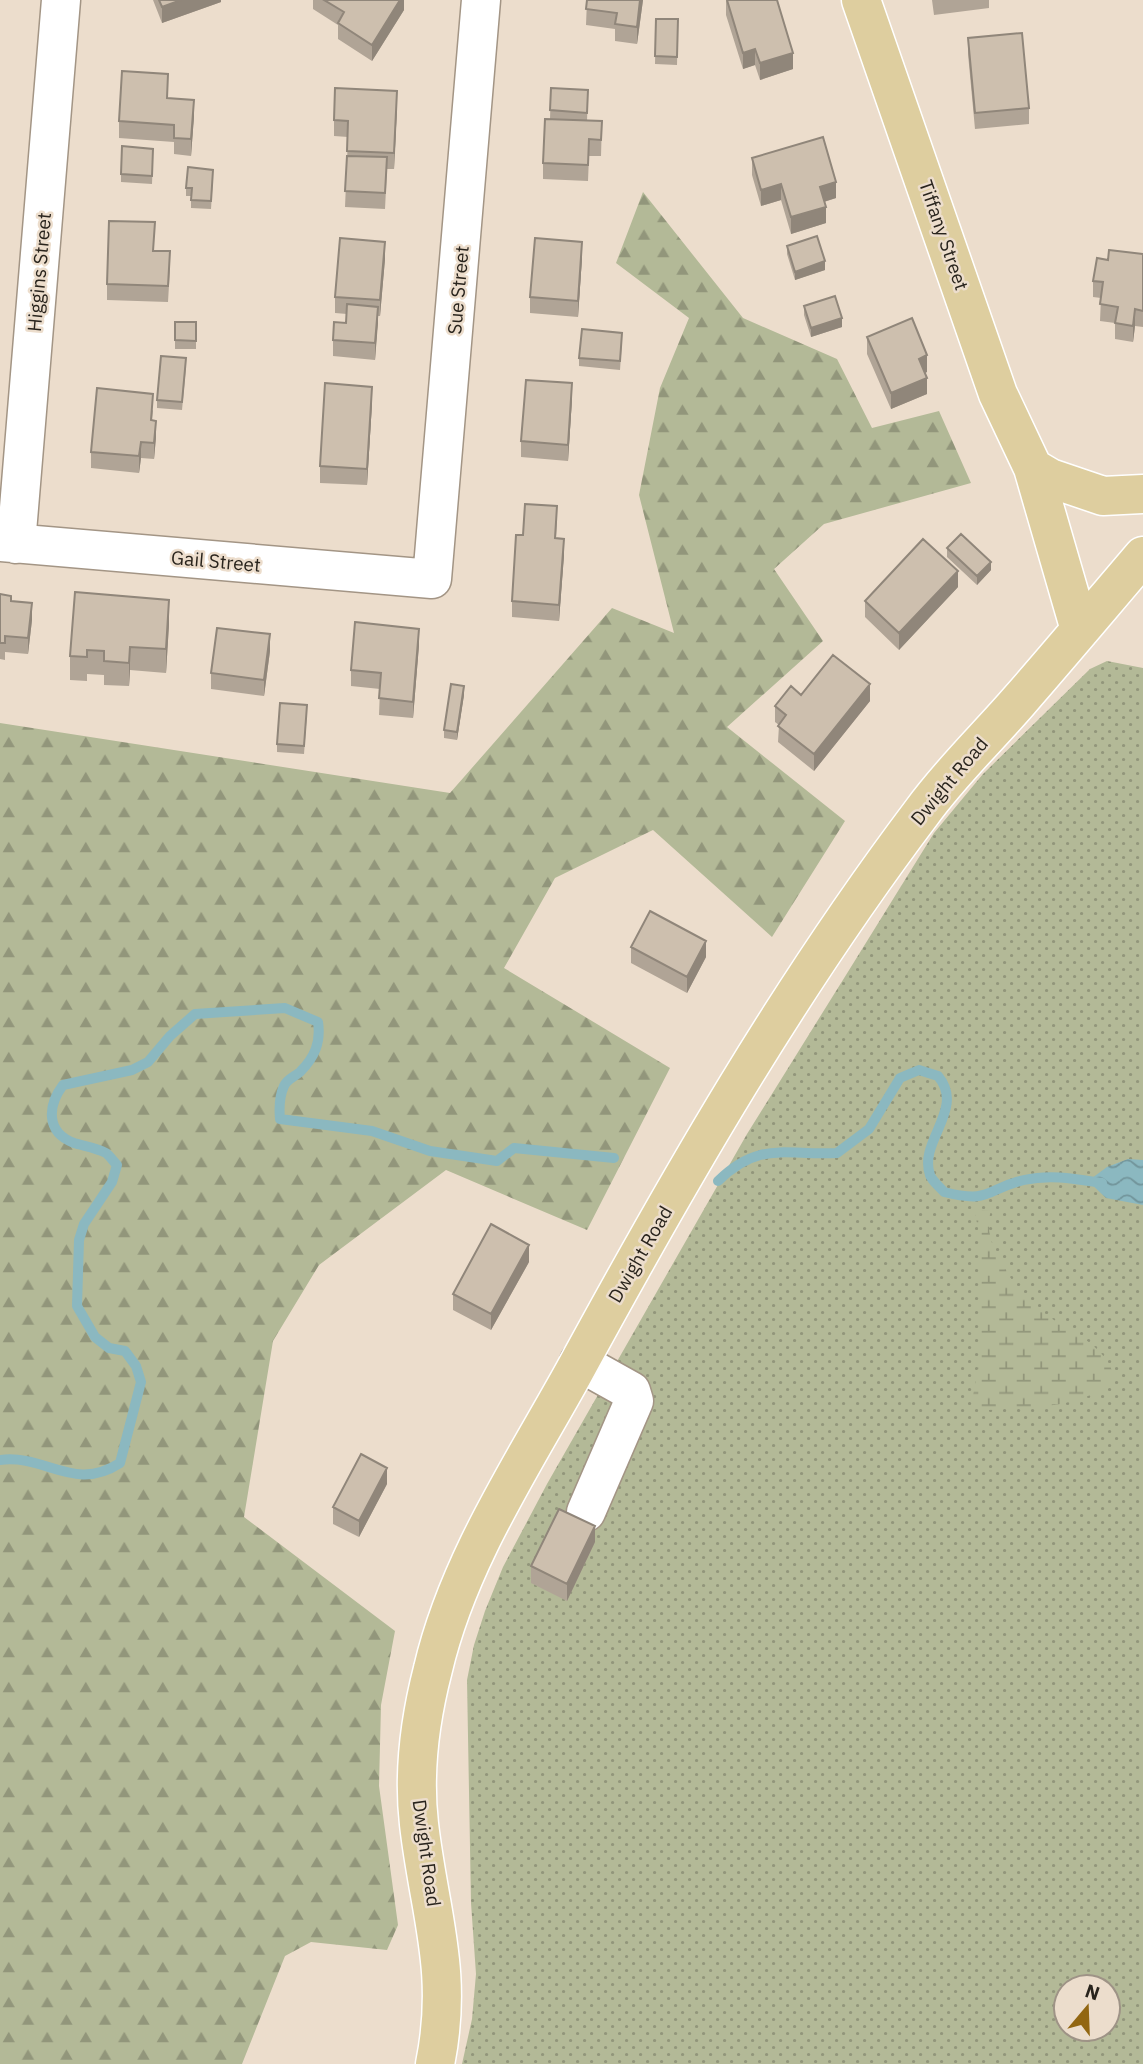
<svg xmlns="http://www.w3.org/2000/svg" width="1143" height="2064" viewBox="0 0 1143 2064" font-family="'IBM Plex Sans',sans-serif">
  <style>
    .grass { fill: url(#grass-dots); fill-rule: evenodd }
    .forest { fill: url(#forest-firs) }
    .wetland { fill: url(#wetland-marsh) }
    .water { fill: url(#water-waves) }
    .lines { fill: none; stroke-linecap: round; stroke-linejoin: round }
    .stream { stroke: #8bb8c0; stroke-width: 10 }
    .minor-casing { stroke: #a39585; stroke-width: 41 }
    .major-casing { stroke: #fff; stroke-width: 41 }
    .minor { stroke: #fff; stroke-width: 38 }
    .major { stroke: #dece9f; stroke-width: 38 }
    .wall { fill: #b0a496 }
    .shaded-wall { fill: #90867a }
    .building { fill: #cdbfae; stroke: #90867a; stroke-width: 2 }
    .labels { text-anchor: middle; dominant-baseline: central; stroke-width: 5; stroke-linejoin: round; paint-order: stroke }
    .street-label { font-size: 19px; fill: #29241d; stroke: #ecddcc }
  </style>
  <defs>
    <pattern id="grass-dots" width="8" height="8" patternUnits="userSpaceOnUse" patternTransform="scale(1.75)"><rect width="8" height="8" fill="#b3b997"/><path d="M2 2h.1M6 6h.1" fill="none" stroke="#92967b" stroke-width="1.8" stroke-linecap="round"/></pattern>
    <pattern id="forest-firs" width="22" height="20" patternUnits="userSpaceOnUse" patternTransform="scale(1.75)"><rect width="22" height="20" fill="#b3b997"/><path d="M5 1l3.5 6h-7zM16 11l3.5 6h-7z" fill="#92967b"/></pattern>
    <pattern id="wetland-marsh" width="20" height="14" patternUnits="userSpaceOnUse" patternTransform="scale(1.75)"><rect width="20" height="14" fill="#b3b997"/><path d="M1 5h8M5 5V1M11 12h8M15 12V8" fill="none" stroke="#92967b"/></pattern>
    <pattern id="water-waves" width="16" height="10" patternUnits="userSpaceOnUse" patternTransform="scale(1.75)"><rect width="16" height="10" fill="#8bb8c0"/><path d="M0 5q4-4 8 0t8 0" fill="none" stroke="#72959b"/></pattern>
  </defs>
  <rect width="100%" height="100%" fill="#ecddcc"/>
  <path class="grass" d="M1107,661l36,7v1396h-681l10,-45 4,-45 -5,-71 -4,-223 7,-35 11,-34 18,-44 44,-83 200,-350 99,-159 88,-142 49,-59 107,-105zM1066,1987h42v42h-42z"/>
  <path class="forest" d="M643,192l100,126 94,41 35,69 67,-17 32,72 -147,41 -50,45 49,72 -96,86 118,94 -73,116 -119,-107 -98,48 -51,90 166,100 -83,162 -141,-60 -127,95 -46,76 -29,176 151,114 -14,74 -2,81 19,139 -11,25 -76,-8 -26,14 -43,108h-242v-1341l450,70 162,-185 62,25 -35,-138 21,-107 29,-70 -73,-55z"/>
  <path class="wetland" d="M974,1210l17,1c-11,31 22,74 43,94 27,25 69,34 80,71 -24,36 -95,30 -135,35l-6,-15 8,-46v-109z"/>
  <path class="water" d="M1128,1159l15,1v45l-37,-7 -18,-17 19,-14z"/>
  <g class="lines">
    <path class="stream" d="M718,1181c42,-41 68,-25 119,-28l32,-24 31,-51 19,-8 19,6c28,33 -20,65 -8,99 2,6 10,12 14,17 48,12 41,-3 80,-12 27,-6 52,-1 78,3
      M0,1460c46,-6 74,33 120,3l21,-81 -5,-16 -11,-15 -16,-3 -14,-11 -18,-31 2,-66 5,-16 28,-42 5,-17c-3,-3 -7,-9 -11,-12 -9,-5 -22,-7 -32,-10 -29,-11 -26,-38 -11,-58l69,-15 16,-8 22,-26 25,-22 90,-6 33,14c3,20 -3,35 -18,50 -6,5 -13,7 -16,14 -5,11 -5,22 -4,33l92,12 58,20 67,10 17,-13 100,10"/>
    <defs>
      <path id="minor" d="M0,542l432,37 49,-579
        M16,544l45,-544
        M579,1362l52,29 3,10 -48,111"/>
      <path id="major" d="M861,0l137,394 35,74 17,10 53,18 40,-2
        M1033,468l47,162
        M435,2064c19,-93 -6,-152 -16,-240 -6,-52 1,-105 14,-155 25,-107 89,-203 141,-297 105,-193 215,-384 348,-560 29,-40 65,-74 97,-111 42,-48 83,-97 124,-145"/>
    </defs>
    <use href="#minor" class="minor-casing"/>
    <use href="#major" class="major-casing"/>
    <use href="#minor" class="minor"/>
    <use href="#major" class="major"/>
  </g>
  <path class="wall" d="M153,0h68v2l-59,21z
    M313,0h91v10l-32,51 -34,-22v-14l-25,-16z
    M587,0h56l-6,44 -22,-3v-12l-29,-4z
    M726,0l67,69 -33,11 -5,-15 -12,4 -17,-54z
    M932,0h57v8l-55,7z
    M656,19h22l-1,46 -22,-1z
    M968,38l61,70v16l-54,5 -7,-75z
    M551,88l37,2 -1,31h15l-1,35h-12l-1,25 -45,-2v-16l32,-43 -25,-1z
    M168,98l26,18 -3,40 -17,-2v-12l-55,-4v-17z
    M397,107l-3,62h-7l-2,40 -40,-2 3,-70 -14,-1v-16z
    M153,157l-1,27 -31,-2v-8z
    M752,158l84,40 -12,4 2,21 -35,11 -10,-34 -20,6 -9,-31z
    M213,178l-2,31 -20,-1v-12h-5v-8z
    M787,246l38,24 -30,10 -8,-26z
    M154,251l16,17 -2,34 -61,-2v-16z
    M1143,254v73l-8,-1 -2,16 -18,-3v-16l-15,-2 1,-23 -8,-1v-16l15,-21z
    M582,258l-4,59 -48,-4v-16z
    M385,259l-5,57h-2l-3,44 -42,-4v-16l13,-17 1,-9 -12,-1v-16z
    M804,306l38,21 -31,10 -7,-22z
    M175,322h21v27h-21z
    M867,337l60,35 -2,1 2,21 -36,15 -24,-55z
    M622,341l-2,29 -41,-4v-8z
    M186,367l-4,43 -25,-2v-8z
    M572,399l-4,62 -47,-4v-16z
    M372,403l-5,82 -47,-2v-17z
    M153,410l-1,10 4,17 -2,22 -13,-1 -2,15 -48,-5v-16z
    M557,522l-1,16 8,17 -5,66 -47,-4v-16l11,-66z
    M947,548l44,22 -14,15 -30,-28z
    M958,587l-59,63 -34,-33v-16z
    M0,594l11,7 21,19 -4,34 -23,-2v8l-5,-1z
    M169,624l-3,49 -36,-3 -1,16 -25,-1v-10l-17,-1v7l-17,-1v-24z
    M419,645l-6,73 -34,-3 1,-26 -29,-3v-16z
    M270,651l-6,45 -53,-7v-16z
    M464,695l-7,45 -13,-2v-8z
    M801,695l69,6 -56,70 -36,-29 1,-17 -4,-3v-16z
    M307,713l-3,41 -27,-2v-8z
    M631,947l75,10 -19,36 -56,-30z
    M529,1262l-38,68 -38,-20v-16z
    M387,1484l-28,53 -26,-13v-17z
    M595,1542l-28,59 -36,-18v-17z"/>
  <path class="shaded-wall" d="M181,0h40v2l-59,21v-16z
    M400,0h4v10l-32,51v-16z
    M640,0h3l-6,44v-17z
    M755,49v16l-12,4v-16z
    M793,53v16l-33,11v-17z
    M397,91v16l-3,62v-16z
    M194,100v16l-3,40v-17z
    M836,182v16l-16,5v-16z
    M781,184v16l-20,6v-16z
    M826,207v16l-35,11v-17z
    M385,242v17l-5,57v-16z
    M582,242v16l-4,59v-16z
    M825,261v9l-30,10v-8z
    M378,307v16l-3,37v-17z
    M1135,309v17l-2,16v-16z
    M842,318v9l-31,10v-9z
    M927,355v17l-8,3v-16z
    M927,378v16l-36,15v-16z
    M572,383v16l-4,62v-16z
    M372,387v16l-5,82v-16z
    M156,421v16l-2,22v-16z
    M141,442v16l-2,15v-17z
    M564,539v16l-5,66v-16z
    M991,562v8l-14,15v-9z
    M958,571v16l-59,63v-17z
    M169,600v24l-3,49v-24z
    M32,603v17l-4,34v-16z
    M419,629v16l-6,73v-16z
    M270,634v17l-6,45v-16z
    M130,647v23l-1,16v-23z
    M870,684v17l-56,70v-17z
    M464,686v9l-7,45v-8z
    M706,941v16l-19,36v-16z
    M529,1245v17l-38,68v-16z
    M387,1468v16l-28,53v-16z
    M595,1526v16l-28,59v-17z"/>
  <path class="building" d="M159,0h22l-19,7z
    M324,0h76l-28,45 -34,-22 6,-11z
    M587,0h53l-3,27 -22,-3 2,-11 -31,-4z
    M727,0h50l16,53 -33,10 -5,-14 -12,4z
    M656,19h22l-1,38 -22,-1z
    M1022,33l7,75 -54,5 -7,-75z
    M122,71l46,3 -1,24 27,2 -3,39 -17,-1v-13l-55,-4z
    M335,88l62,3 -3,62 -47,-2 1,-30 -14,-1z
    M551,88l37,2 -1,23 -37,-3z
    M545,119l57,2 -1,19 -12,-1 -1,26 -45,-2z
    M823,137l13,45 -16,5 6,20 -35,10 -10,-33 -20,6 -9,-32z
    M122,146l31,3 -1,27 -31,-2z
    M347,156l40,1 -2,36 -40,-2z
    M188,167l25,3 -2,31 -20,-1 1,-12h-6z
    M109,221l46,1 -2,29h17l-2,35 -61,-2z
    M817,236l8,25 -30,11 -8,-26z
    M340,238l45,4 -5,58 -45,-3z
    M535,238l47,4 -4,59 -48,-4z
    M1109,250l34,4v57l-8,-2 -2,17 -18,-3 3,-16 -18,-3 3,-22 -10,-1 4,-23 11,2z
    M835,296l7,22 -31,10 -7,-22z
    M347,304l31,3 -3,36 -42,-3 1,-18 12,1z
    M912,318l15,37 -8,4 8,19 -36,15 -24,-56z
    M175,322h21v19l-21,-1z
    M582,329l40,4 -2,28 -41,-3z
    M161,356l25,2 -4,44 -25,-2z
    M526,380l46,3 -4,62 -47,-4z
    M325,383l47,4 -5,82 -47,-3z
    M97,388l56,6 -2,26 5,1 -2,22 -13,-1 -2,14 -48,-4z
    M525,504l32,2 -2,32 9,1 -5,66 -47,-4 4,-66h7z
    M961,534l30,28 -14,14 -30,-28z
    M923,539l35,32 -59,62 -34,-32z
    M75,592l94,8 -3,49 -36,-2 -1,16 -25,-2v-10l-17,-1v7l-17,-1z
    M0,594l11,2v5l21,2 -4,35 -23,-2v7h-5z
    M355,622l64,7 -6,73 -34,-4 2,-25 -30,-3z
    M217,628l53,6 -6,46 -53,-7z
    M833,655l37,29 -56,70 -36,-28 8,-11 -11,-9 16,-20 10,9z
    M451,684l13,2 -7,46 -13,-2z
    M280,703l27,2 -3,41 -27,-2z
    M650,911l56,30 -19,36 -56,-30z
    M491,1224l38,21 -38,69 -38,-20z
    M361,1454l26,14 -28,53 -26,-14z
    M559,1509l36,17 -28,58 -36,-18z"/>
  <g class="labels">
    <g class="street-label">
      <text transform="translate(944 235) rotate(71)">Tiffany Street</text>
      <text transform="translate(39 272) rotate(-85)">Higgins Street</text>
      <text transform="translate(458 290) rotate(-85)">Sue Street</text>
      <text transform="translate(216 561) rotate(5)">Gail Street</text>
      <text transform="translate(949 781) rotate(-50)">Dwight Road</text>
      <text transform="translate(640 1254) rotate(-60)">Dwight Road</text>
      <text transform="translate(427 1853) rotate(82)">Dwight Road</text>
    </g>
  </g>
  <g transform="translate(1087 2008) rotate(19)"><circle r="33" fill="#ecddcc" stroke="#9e9386" stroke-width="2"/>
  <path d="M0-5L12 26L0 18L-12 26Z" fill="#926611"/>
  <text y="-10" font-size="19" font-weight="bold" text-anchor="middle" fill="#29241d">N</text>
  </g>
</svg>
